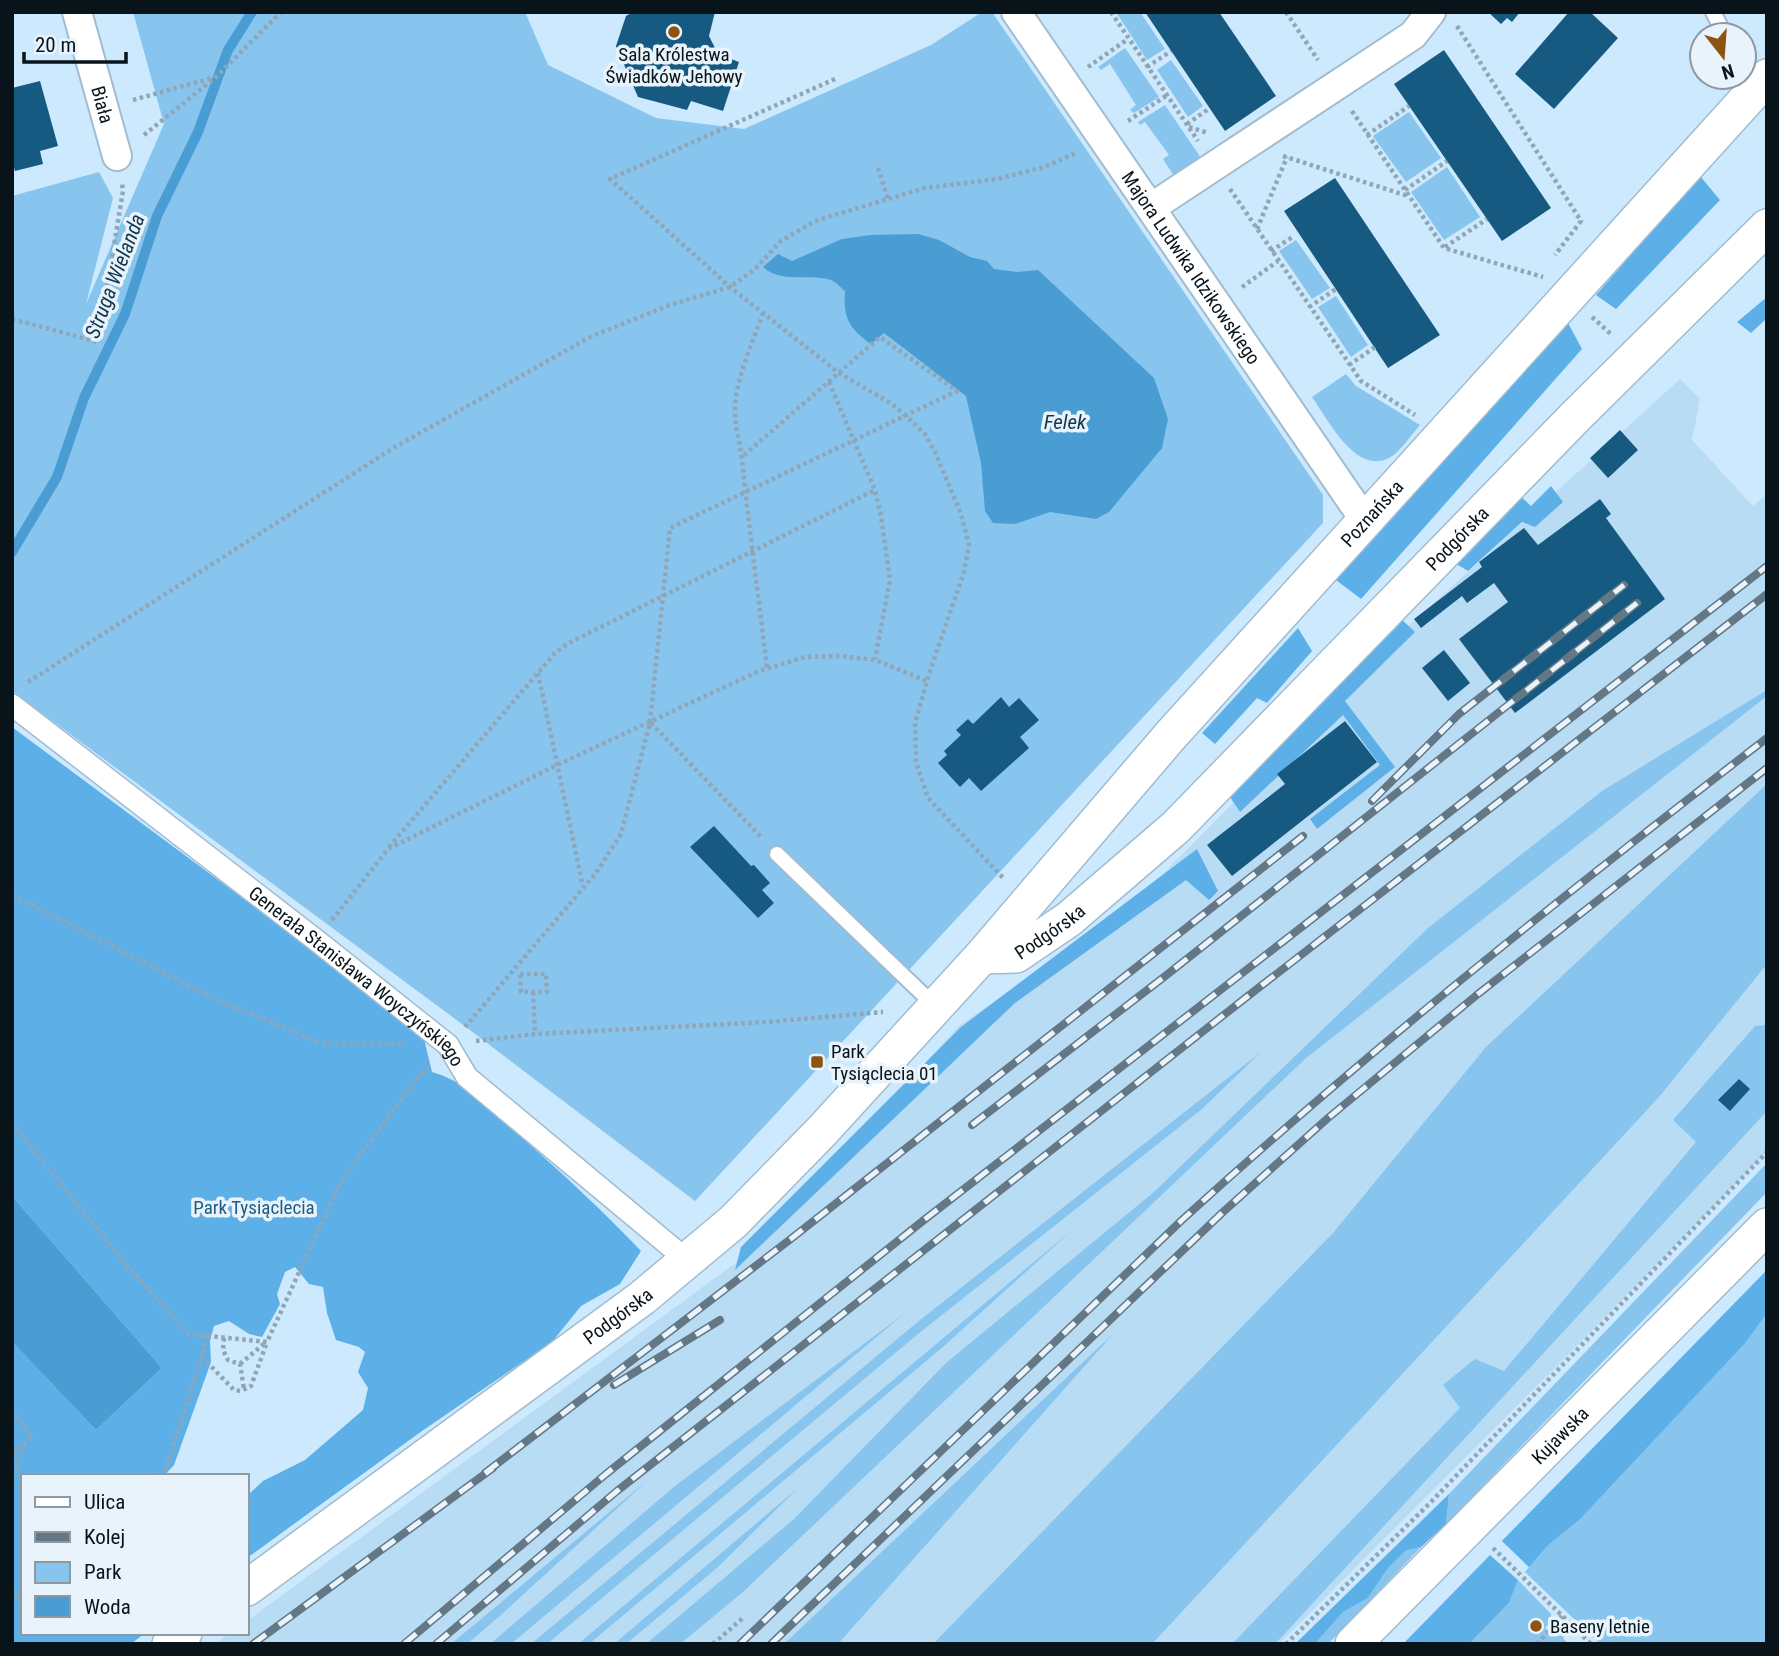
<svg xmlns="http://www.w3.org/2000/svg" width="1779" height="1656" viewBox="0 0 1779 1656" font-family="'Roboto Condensed',sans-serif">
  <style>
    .built { fill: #b9dcf5 }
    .green { fill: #87c4ee }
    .forest { fill: #5db0e7 }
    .water { fill: #499dd3 }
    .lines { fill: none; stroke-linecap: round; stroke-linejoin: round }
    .stream { stroke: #499dd3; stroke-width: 10 }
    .building { fill: #165a82 }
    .service-casing { stroke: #a1bcd0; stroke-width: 18 }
    .pedestrian-casing { stroke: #a1bcd0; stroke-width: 24 }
    .minor-casing { stroke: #a1bcd0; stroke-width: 32 }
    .tertiary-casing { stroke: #a1bcd0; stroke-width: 38 }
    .path { stroke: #90a6b6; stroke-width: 4.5; stroke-dasharray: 3.5 3.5; stroke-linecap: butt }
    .service { stroke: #fff; stroke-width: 14 }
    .pedestrian { stroke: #fff; stroke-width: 21 }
    .minor { stroke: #fff; stroke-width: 28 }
    .tertiary { stroke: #fff; stroke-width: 35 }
    .rail-casing { stroke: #647784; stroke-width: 8 }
    .rail { stroke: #e8f3fc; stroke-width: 5; stroke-dasharray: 16; stroke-linecap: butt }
    .poi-dot { fill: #8d5310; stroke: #e8f3fc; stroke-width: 2.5 }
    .labels { text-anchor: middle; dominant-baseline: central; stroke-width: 7; stroke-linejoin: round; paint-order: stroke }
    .poi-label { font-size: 19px; fill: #09131a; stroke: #e8f3fc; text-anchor: start }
    .street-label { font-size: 19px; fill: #09131a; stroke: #e8f3fc }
    .park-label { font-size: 19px; fill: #1e5c81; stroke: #e8f3fc }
    .water-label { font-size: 21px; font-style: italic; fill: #13374e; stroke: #e8f3fc }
  </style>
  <rect width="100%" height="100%" fill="#cde9fd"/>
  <path class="built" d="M1680,379l20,20 -8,41 61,66 14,-12v658l-214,218 -274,274h-1063l14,-11h17v-12l509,-373 203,-222 172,-120 270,-273z"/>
  <path class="green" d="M133,12h392l23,53 108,53 88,11 187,-84 51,-33h10l331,483v28l-628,678 -229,-174 -454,-336v-495l87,-24 14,26 -27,106 78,-180z
    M1116,12h24l25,37 -18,11z
    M1125,48l34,49 -25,16 -4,-3 6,-5 -26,-41 -9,6 -3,-3z
    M1171,60l32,46 -15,11 -31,-47z
    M1165,105l36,53 -27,18 -11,-17 6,-4 -24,-33 -5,3 -2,-3z
    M1409,112l32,46 -35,24 -33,-46z
    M1447,167l33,50 -36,23 -33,-48z
    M1296,240l34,48 -18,11 -33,-48z
    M1336,296l32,49 -17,12 -33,-50z
    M1346,374l10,12 64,39c-8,9 -16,21 -25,29 -36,28 -66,-33 -83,-57z
    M1767,690v6l-462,363 -562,533 -63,52h-34l148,-125 152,-156 208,-171 274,-264 174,-137z
    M1767,784v180l-108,133 -507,547h-219l400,-411 153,-186z
    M1767,1025v86l-492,533h-43l228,-236 -17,-23 32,-26 29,12 192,-229 -23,-22 82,-94z
    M1261,1052l-59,57 -284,225 -371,310h-16l389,-324z
    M1767,1163v29l-321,332 3,-30z
    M1071,1231l-127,115 -355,298h-11z
    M1767,1270v374h-167l-75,-72 4,-5 -27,-26z
    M905,1313l-394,331h-21l185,-158z
    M1114,1333l-276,311h-54z
    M648,1480l-146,134 -35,30h-16z
    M798,1488l-80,79 -92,77h-12z
    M1421,1547l-93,97h-13l28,-32 25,-14 20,-30 18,-19z
    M1518,1580l33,34v8l-6,6 7,7 8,-6 10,1 -7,8 5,6h-99l40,-41z"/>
  <path class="forest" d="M1700,176l20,24 -104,109 -20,-14z
    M1767,297v21l-16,15 -14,-11z
    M1568,323l14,26 -221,250 -25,-19z
    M1551,486l12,16 -28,25 -13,-5 -54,49 -20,-12 69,-66 14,13z
    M1399,617l16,15 -70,69 50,66 -78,62 -7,-10 70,-54 -37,-50 -103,97 -12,-18z
    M1298,628l14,23 -45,52 -10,-5 -42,46 -13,-11z
    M12,727l415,308 -2,8 7,29c34,9 62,40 87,63 43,38 83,75 122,116l-21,33 -39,22 -29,36 -130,89 -175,127v-62l16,-15 42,-21 58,-50 5,-22 -10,-16 7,-20 -6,-5 -23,-7 -9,-27 -4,-26 -14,-3 -14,-17 -10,5 -8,22 3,10 -18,33 -13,-3 -20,-13 -15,5 -4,15 1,21 -37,103 -10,11h-141v157h122l-14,11h-119v-302l84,88 66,-62 -150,-172z
    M1197,849l21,42 -9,9 -23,-20 -171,123 -280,267 6,-23 220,-220z
    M1767,1270v43l-22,30 -166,177 -31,25 -19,22 -27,-26z
    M1449,1494l-3,30 -25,23 -15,3 -18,18 -20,30 -25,14 -28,32h-20z
    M1490,1555l28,25 -9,23 -40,41h-66z"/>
  <path class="water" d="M918,234l21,6 31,17 17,4 7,8 23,3 21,-2 116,108 14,41 -6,29 -53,64 -13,7 -46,-7 -35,12 -22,-1 -8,-12 -4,-48 -15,-67 -82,-63 -13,11c-22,-16 -28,-26 -26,-53 -4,-3 -9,-9 -14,-11 -22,-7 -50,4 -68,-13l15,-13 14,7 50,-22 29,-4z
    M12,1196l150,172 -66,62 -84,-88z"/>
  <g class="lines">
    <path class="stream" d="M12,552l45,-75 27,-79 41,-84 32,-98 41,-84 30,-82 24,-38"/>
  </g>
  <path class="building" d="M633,12h82l-6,24 9,18 21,8 -16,49 -32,-10 -4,9 -49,-13 -22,-51 10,-30z
    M1145,12h74l57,84 -51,35z
    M1488,12h32l-8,10 -5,-4 -6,6z
    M1569,12h21l28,26 -64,71 -39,-35z
    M1444,50l107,158 -49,33 -108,-157z
    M40,81l18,65 -18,5 3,13 -28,7 -3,-10v-73z
    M1335,178l105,157 -52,33 -104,-157z
    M1620,430l18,20 -30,28 -18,-20z
    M1600,499l11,15 -5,4 59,81 -150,114 -56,-74 49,-37 -14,-19 -27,20 -5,-7 -41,32 -7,-9 68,-52 -3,-5 45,-34 14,17z
    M1444,650l26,33 -22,18 -26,-33z
    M1001,697l8,10 10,-9 20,22 -19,17 9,11 -48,43 -12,-13 -9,9 -22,-24 9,-8 -3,-4 17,-16 -5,-5 12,-11 5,5z
    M1345,721l32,41 -145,114 -25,-31 78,-61 -8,-10z
    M714,826l37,40 3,-1 16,18 -8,7 12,13 -16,15 -68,-71z
    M1739,1079l11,10 -20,22 -12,-11z"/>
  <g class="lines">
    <defs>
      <path id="service" d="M1713,12l12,23
        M777,854l158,152"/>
      <g id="pedestrian">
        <path id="s1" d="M12,705l304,235 132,105 19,32 221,184"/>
      </g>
      <g id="minor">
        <path id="s2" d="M77,12l40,144"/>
        <path id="s3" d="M1016,12l350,510"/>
        <path d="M1152,207l261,-172 18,-23"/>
      </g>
      <g id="tertiary">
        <path id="s4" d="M982,956l34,-1 53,-36 107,-92 400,-411 191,-189"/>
        <path id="s5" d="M247,1588l395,-290 91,-76 89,-91 160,-175 189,-221 596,-658"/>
        <path d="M170,1644l14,-11"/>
        <path id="s6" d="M1353,1644l414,-418"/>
      </g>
    </defs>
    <use href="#service" class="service-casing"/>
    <use href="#pedestrian" class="pedestrian-casing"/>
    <use href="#minor" class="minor-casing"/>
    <use href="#tertiary" class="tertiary-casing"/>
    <path class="path" d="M1111,12l87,129
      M1286,12l32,48
      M1457,26l124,195 -26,34
      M1088,67l40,-28
      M1147,67l24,-16
      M835,79l-225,100 120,108 109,86 53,31 14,12 19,18 10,18 26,62 8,31 -5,27 -34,99 -15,52 1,39 12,36 77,82
      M133,100l79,-22
      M1352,111l92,137 99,29
      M1128,121l38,-25
      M1187,124l23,-16
      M1189,127l19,6
      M144,135l72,-58 65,-65
      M1367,135l42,-29
      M1283,156l125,40
      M878,168l10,31
      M1230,189l131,192 54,34
      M1405,190l42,-29
      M1257,229l30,-72
      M1445,247l42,-28
      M1271,251l23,-15
      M1242,287l36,-26
      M1309,307l27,-18
      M763,313c-10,29 -26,62 -28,93 -1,19 5,35 7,54 7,69 17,139 25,209
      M1592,317l20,18
      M12,319l86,23 25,-151 -1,-8
      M1349,365l26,-18
      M829,382l46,108 6,26 9,64 -15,79
      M538,673l45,214
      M28,682l367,-235 195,-110 77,-31 63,-19 24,-17 27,-29 34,-20 110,-33 72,-9 47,-12 32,-14
      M651,723l110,114
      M389,847l166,-194 12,-9 308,-154
      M12,895l201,103 108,45 80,1
      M332,920l56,-71 169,-84 202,-94 46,-14 35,-1 35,4 52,21
      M520,974h26l1,18h-26z
      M533,992l2,42
      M465,1027l131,-154 25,-39 29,-112 20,-194 287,-137 -77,-54 -138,120
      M476,1041l59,-7 232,-12 116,-10
      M12,1123l116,144 61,67 78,8 74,-161 73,-99 14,-16
      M206,1336l-4,21 32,33 7,1 10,-5 16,-44
      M224,1338l-1,12 5,10 12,4 4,25
      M240,1364l26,-22
      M12,1411l21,26 -21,18
      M158,1476l7,-6 37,-113
      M12,1480l12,-35
      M1493,1548l98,96
      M12,1589l11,17
      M713,1644l30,-26
      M1286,1644l144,-141 337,-351
      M1537,1644l25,-28"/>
    <use href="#service" class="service"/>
    <use href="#pedestrian" class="pedestrian"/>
    <use href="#minor" class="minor"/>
    <use href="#tertiary" class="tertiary"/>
    <defs>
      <path id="rail" d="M1372,801l87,-87 165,-129
        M972,1125l192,-148 473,-374
        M614,1385l106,-65
        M485,1473l307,-235 511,-402
        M253,1644l240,-176
        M404,1644l202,-170 318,-254 843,-654
        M436,1644l181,-153 631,-495 519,-402
        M740,1644l442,-424c188,-171 384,-327 585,-482
        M771,1644l452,-432 105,-94 150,-124 289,-226"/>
    </defs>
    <use href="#rail" class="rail-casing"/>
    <use href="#rail" class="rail"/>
  </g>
  <g class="poi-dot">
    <circle cx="674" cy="32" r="7"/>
    <rect x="810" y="1055" width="14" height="14" rx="3.5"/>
    <circle cx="1536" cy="1626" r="7"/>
  </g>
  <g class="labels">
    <g class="poi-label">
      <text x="674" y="54" text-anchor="middle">Sala Królestwa<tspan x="674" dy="22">Świadków Jehowy</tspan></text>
      <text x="831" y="1051">Park<tspan x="831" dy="22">Tysiąclecia 01</tspan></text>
      <text x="1550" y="1626">Baseny letnie</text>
    </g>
    <g class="street-label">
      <text stroke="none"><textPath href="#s2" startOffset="96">Biała</textPath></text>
      <text stroke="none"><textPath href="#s3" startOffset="310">Majora Ludwika Idzikowskiego</textPath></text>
      <text stroke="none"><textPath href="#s5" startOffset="1563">Poznańska</textPath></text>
      <text stroke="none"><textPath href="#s4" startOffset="642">Podgórska</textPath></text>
      <text stroke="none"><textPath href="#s4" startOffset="75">Podgórska</textPath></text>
      <text stroke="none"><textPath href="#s1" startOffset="439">Generała Stanisława Woyczyńskiego</textPath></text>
      <text stroke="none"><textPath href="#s5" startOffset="460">Podgórska</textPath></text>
      <text stroke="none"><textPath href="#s6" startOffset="294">Kujawska</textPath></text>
    </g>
    <g class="park-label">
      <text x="254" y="1207">Park Tysiąclecia</text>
    </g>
    <g class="water-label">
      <text transform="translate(115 276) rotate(-69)">Struga Wielanda</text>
      <text x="1065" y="422">Felek</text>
    </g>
  </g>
  <rect width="1779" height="1656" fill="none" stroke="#09131a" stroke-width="28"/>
  <rect x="21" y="1474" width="228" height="161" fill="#e8f3fc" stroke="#8f99a2" stroke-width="2"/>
  <rect x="35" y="1497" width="35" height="10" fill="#ffffff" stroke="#8f99a2" stroke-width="2"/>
  <text x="84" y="1509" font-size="21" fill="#09131a">Ulica</text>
  <rect x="35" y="1532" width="35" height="10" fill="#647784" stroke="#8f99a2" stroke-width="2"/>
  <text x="84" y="1544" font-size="21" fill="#09131a">Kolej</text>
  <rect x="35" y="1562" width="35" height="21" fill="#87c4ee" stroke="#8f99a2" stroke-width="2"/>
  <text x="84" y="1579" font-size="21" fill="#09131a">Park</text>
  <rect x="35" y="1596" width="35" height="21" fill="#499dd3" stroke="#8f99a2" stroke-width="2"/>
  <text x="84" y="1614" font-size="21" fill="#09131a">Woda</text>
  <g transform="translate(1723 56) rotate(163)"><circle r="33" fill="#e8f3fc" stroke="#8f99a2" stroke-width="2"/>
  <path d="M0-5L12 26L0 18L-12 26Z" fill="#8d5310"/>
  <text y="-10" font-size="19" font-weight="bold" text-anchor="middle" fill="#09131a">N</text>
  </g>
  <path d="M24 52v10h102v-10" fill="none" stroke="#09131a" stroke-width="3.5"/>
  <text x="35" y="52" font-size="21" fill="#09131a" stroke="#e8f3fc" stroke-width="5" paint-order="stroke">20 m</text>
</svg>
